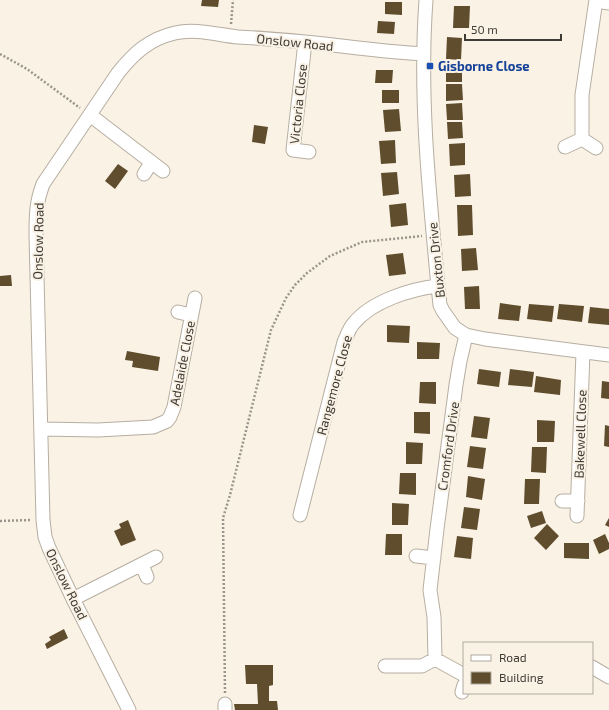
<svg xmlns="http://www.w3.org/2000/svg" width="609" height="710" viewBox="0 0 609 710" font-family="'Exo 2',sans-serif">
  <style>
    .building { fill: #5f4d2d }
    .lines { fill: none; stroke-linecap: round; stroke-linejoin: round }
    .minor-casing { stroke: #b6aea1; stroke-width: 15 }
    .path { stroke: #9a958c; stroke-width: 2.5; stroke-dasharray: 2 2; stroke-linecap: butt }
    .minor { stroke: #fff; stroke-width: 13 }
    .transit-dot { fill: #1a4fb4; stroke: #faf2e5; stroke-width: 1.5 }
    .labels { text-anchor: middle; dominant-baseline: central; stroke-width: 4; stroke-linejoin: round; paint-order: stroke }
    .street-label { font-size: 13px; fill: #3e3b36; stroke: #faf2e5 }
    .transit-label { font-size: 13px; font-weight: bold; fill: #164399; stroke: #faf2e5; text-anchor: start }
  </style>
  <rect width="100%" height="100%" fill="#faf2e5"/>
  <path class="building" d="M202,0h17l-1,7 -17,-1z
    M385,2h17v13l-17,-1z
    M454,6h16l-1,22h-16z
    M378,21l17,1 -1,12 -17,-1z
    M447,37l15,1 -1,22 -15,-1z
    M462,65v17h-16v-16z
    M376,70h17l-1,13h-17z
    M446,84h16l1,16 -17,1z
    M382,90h17v13h-17z
    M462,103l1,17h-16l-1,-16z
    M399,109l2,22 -16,1 -2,-22z
    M447,122h15l1,16 -15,1z
    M254,125l14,2 -3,17 -13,-2z
    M395,140l1,23 -15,1 -2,-23z
    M465,143v22l-15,1 -1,-22z
    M118,164l10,7 -13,18 -10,-8z
    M397,172l2,22 -16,2 -2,-23z
    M470,174l1,22 -16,1 -1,-22z
    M406,203l2,22 -17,2 -2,-22z
    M457,205h15l1,30 -15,1z
    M476,248l2,22 -16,1 -1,-22z
    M403,253l3,21 -17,2 -3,-21z
    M11,275l1,11h-12v-10z
    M479,286l1,23h-15l-1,-22z
    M500,303l21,3 -2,15 -21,-2z
    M529,304l25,2 -2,16 -25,-3z
    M559,304l25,2 -2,16 -25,-3z
    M590,307l19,2v16l-21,-2z
    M387,325l23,1 -1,17 -22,-1z
    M417,342l23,1 -1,16h-22z
    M127,351l33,6 -2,14 -26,-4 1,-6 -8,-1z
    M479,369l22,3 -2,15 -22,-3z
    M510,369l24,3 -2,15 -24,-2z
    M536,376l25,4 -1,15 -26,-3z
    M602,381l7,1v17l-8,-1z
    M420,382h16v22l-17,-1z
    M414,412h16v22l-16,-1z
    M474,416l16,2 -3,21 -16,-2z
    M537,420l18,1 -1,21h-17z
    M605,425l4,1v21l-5,-1z
    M406,442l17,1 -1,21h-16z
    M470,446l16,2 -3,21 -16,-2z
    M532,447h15l-1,26 -15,-1z
    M400,473h16v22l-17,-1z
    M468,476l17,3 -3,21 -16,-3z
    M525,479h15l-1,25h-15z
    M392,503l17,1 -1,21h-16z
    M464,507l16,2 -3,21 -16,-2z
    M542,511l4,12 -15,5 -4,-12z
    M609,518v9l-4,-2z
    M128,520l8,20 -15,6 -7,-15 7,-3 -2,-4z
    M547,524l12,12 -13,14 -12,-12z
    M386,534h16v21h-17z
    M605,534l4,9v6l-10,5 -6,-14z
    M457,536l16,2 -2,21 -17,-2z
    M564,543h25v16l-25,-1z
    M64,629l4,9 -21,11 -2,-5 6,-4 -2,-3z
    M245,665h28v20l-4,1v15h8l1,9h-43l-1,-6h24l-1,-20h-11z"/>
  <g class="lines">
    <defs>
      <path id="minor" d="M426,0c-7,95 3,191 12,286l2,19 3,6 12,17 11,7 19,4 124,16
        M596,0l-14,95v44l14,9
        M596,1l13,2
        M305,42l-12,108 16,2
        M90,115l73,56
        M565,147l17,-8
        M144,174l7,-11
        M178,312l13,3
        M41,429l57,1 55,-3 14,-6 3,-4 4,-10 21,-109
        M562,501h16
        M300,515l44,-173c3,-6 5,-14 10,-19 18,-22 57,-34 84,-37
        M577,516l6,-164
        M416,556l18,2
        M142,565l5,12
        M73,599l83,-42
        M435,659l-1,-42 -4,-27 7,-61 19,-144 4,-24 6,-26
        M385,666h37l13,-7 29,16
        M592,667l17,10
        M462,692l2,-7
        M129,710l-56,-111 -24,-51 -4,-11 -2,-17 -7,-285c0,-19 0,-33 7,-51l75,-111c16,-20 31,-34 57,-40 20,-5 43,2 63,4 23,1 45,3 67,5 40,4 79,10 119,12
        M225,710v-6"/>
    </defs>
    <use href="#minor" class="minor-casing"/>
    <path class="path" d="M231,24l2,-24
      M0,54l27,15 53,39
      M0,521l31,-1
      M225,693l-2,-175 7,-23 41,-165 15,-32 9,-13 12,-12 23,-17 32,-14 60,-6"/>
    <use href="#minor" class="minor"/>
  </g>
  <rect class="transit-dot" x="426" y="62" width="8" height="8" rx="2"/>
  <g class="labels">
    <g class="street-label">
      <text transform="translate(295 42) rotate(6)">Onslow Road</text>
      <text transform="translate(298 104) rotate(-84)">Victoria Close</text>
      <text transform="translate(38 241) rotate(-89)">Onslow Road</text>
      <text transform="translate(436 260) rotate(-96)">Buxton Drive</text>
      <text transform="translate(182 363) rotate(-79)">Adelaide Close</text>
      <text transform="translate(334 385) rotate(-75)">Rangemore Close</text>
      <text transform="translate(580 434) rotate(-88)">Bakewell Close</text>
      <text transform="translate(448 446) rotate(-82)">Cromford Drive</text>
      <text transform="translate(67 584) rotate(64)">Onslow Road</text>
    </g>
    <g class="transit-label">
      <text x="438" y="66">Gisborne Close</text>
    </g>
  </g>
  <rect x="463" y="642" width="130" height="52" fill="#faf2e5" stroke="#afa99f"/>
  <rect x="471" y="655" width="20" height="6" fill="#ffffff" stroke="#afa99f"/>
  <text x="499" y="662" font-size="12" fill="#3e3b36">Road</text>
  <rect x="471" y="672" width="20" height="12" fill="#5f4d2d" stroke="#afa99f"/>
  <text x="499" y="682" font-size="12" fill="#3e3b36">Building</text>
  <path d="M465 34v6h96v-6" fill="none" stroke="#3e3b36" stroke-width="2"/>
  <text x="471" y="34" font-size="12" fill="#3e3b36" stroke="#faf2e5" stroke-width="3" paint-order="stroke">50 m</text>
</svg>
